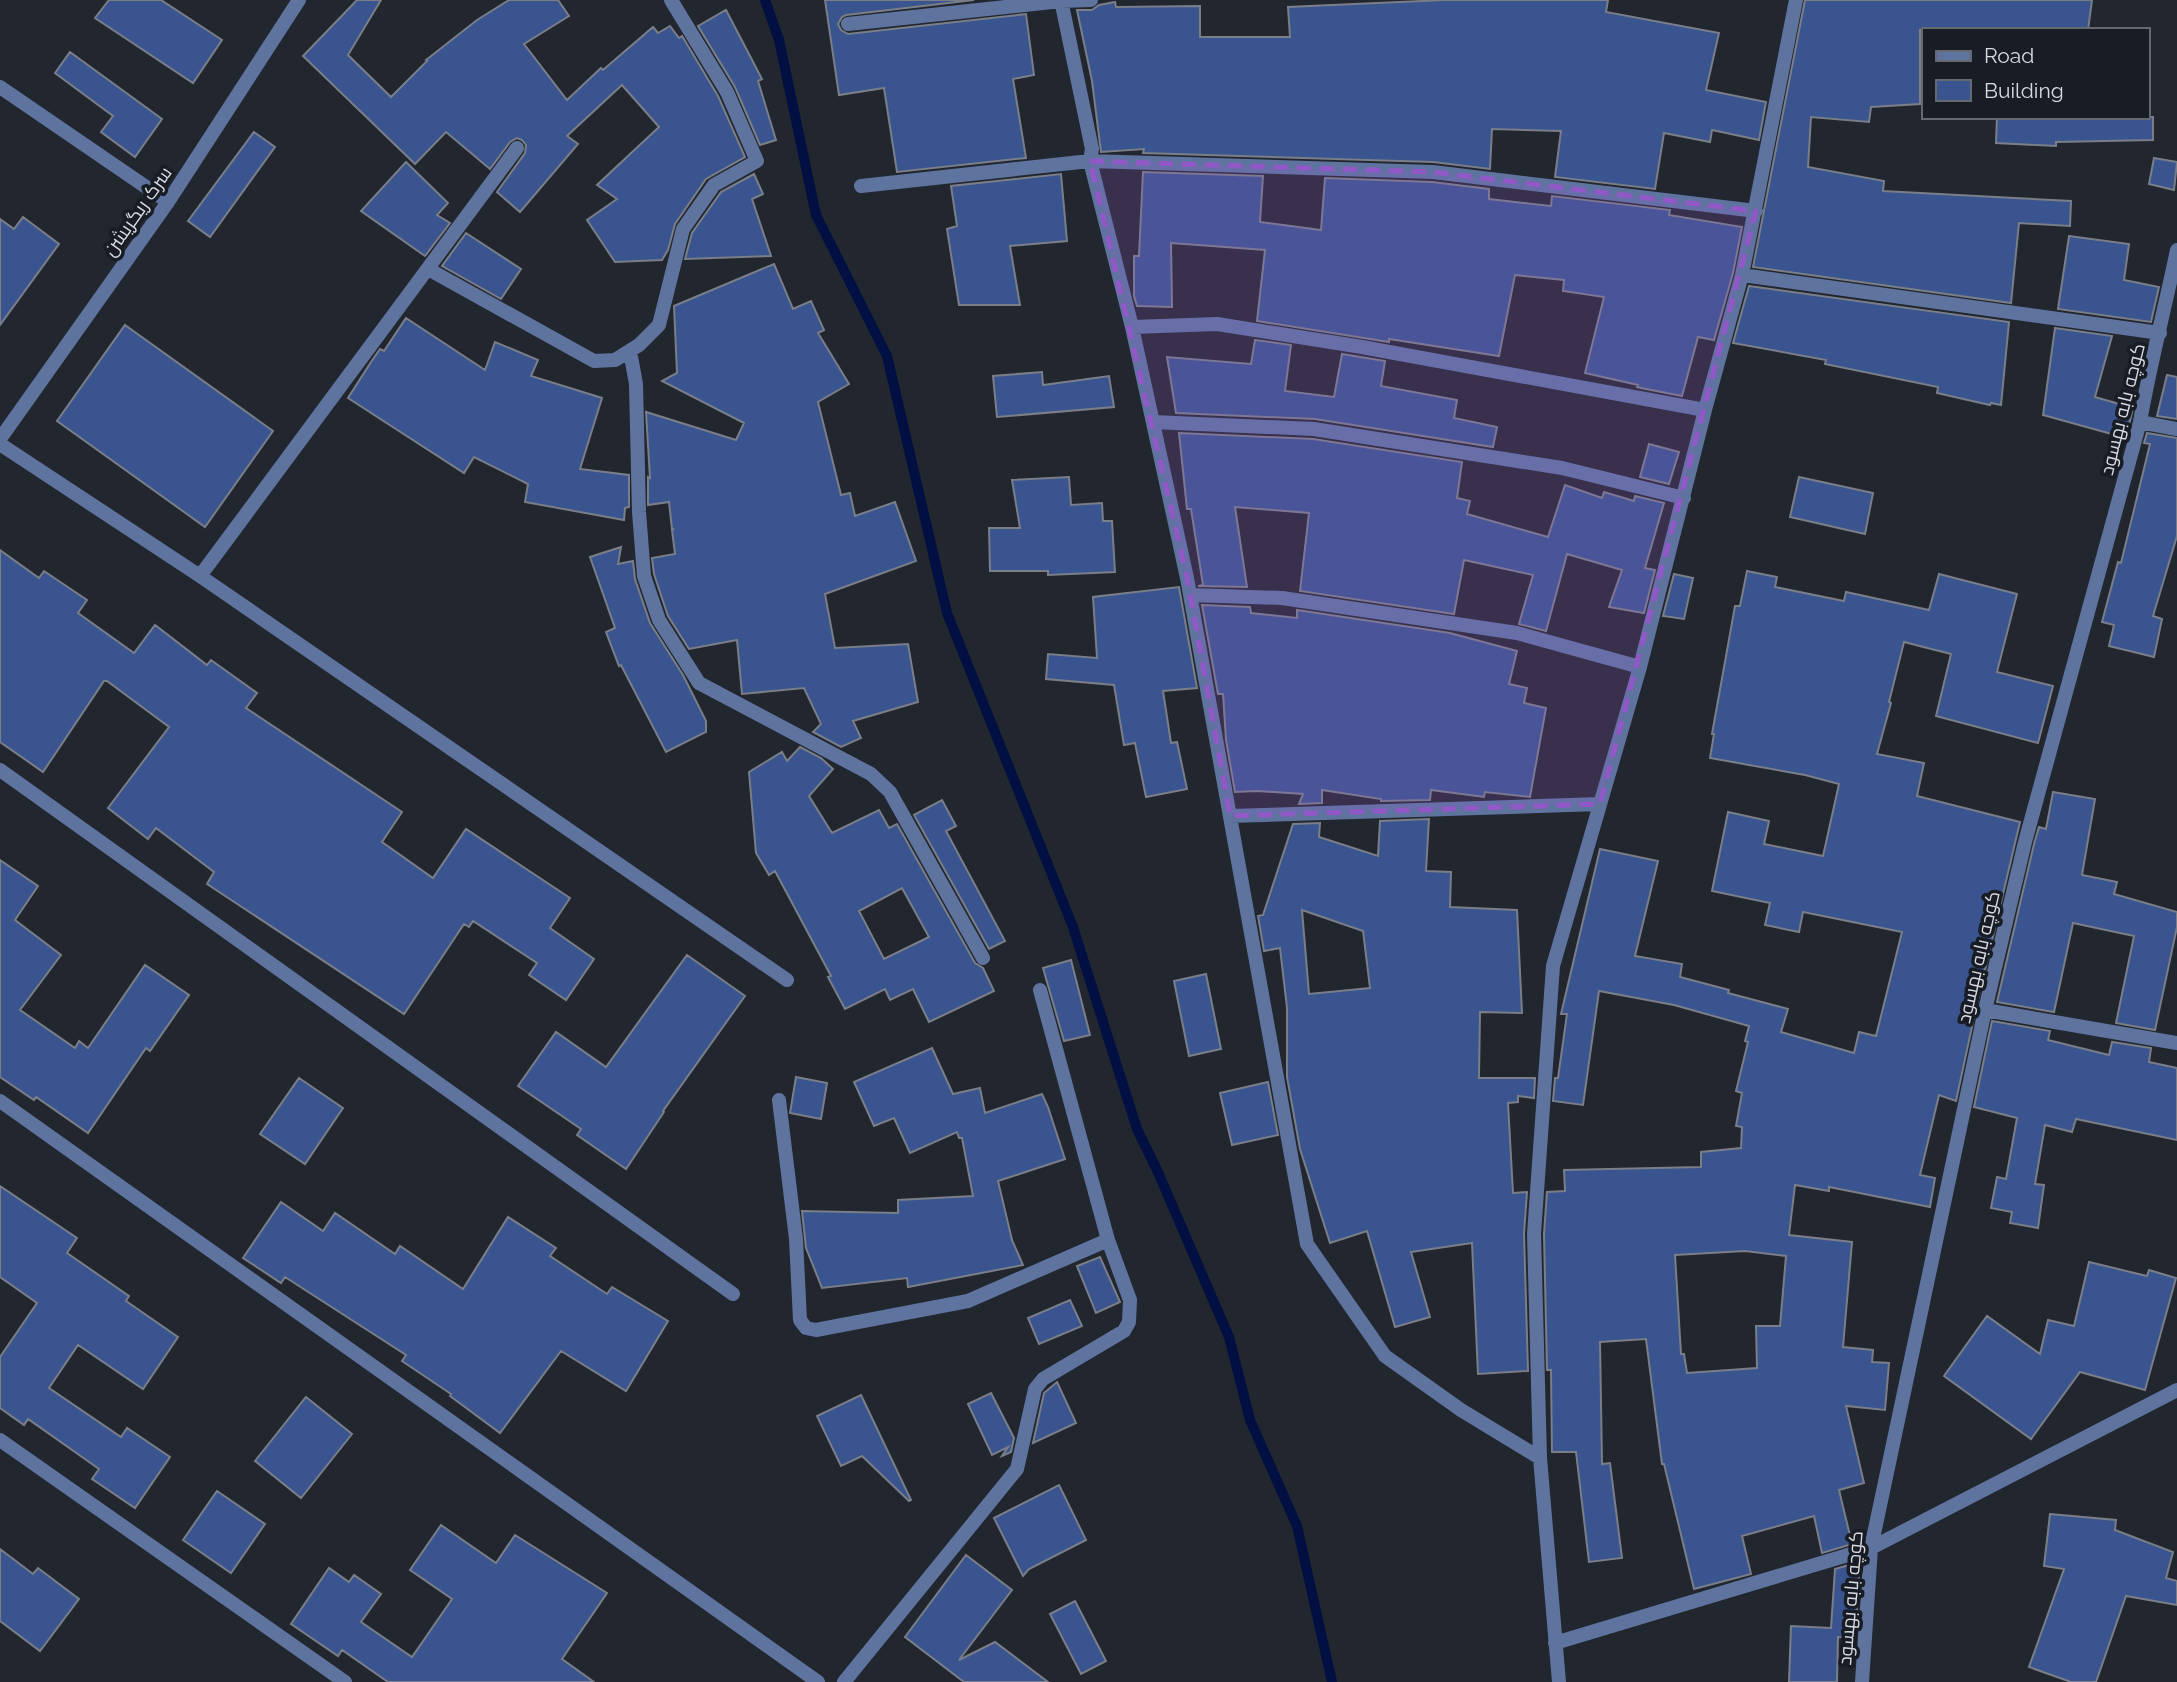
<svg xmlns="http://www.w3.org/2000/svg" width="2177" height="1682" viewBox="0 0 2177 1682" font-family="Raleway,Cairo,sans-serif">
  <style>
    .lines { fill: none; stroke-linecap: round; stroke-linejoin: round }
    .stream { stroke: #010f43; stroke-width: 10 }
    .building { fill: #39548e; stroke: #797e88; stroke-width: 2; fill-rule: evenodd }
    .street { stroke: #5e749f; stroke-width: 14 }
    .marked { fill: #9258c7; fill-opacity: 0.2; stroke: #9258c7; stroke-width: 5; stroke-dasharray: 14 9; stroke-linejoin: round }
    .labels { text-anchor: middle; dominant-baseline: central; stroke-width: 7; stroke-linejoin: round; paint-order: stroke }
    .street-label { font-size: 19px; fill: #d7dae0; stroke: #181c24 }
  </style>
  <rect width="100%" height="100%" fill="#22262e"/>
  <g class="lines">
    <path class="stream" d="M765,0l14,40 37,175 71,141 60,257 126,314 64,202 20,41 72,167 21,83 47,106 35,156"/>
  </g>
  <path class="building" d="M109,0h52l61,40 -29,43 -98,-65z
    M357,0h24l-33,55 43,42 36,-36 -1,-1 51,-40 32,-20h49l11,16 -45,28 43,56 34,-32 2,2 50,-43 5,6 12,-7 9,12 3,-2 36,60 27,61 -39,22 -31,45 -7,26 -6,10 -47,2 -28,-42 30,-21 -20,-14 62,-58 -37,-42 -55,51 11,8 -58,68 -23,-20 28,-39 1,-8 -4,-5 -5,-2 -7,4 -20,27 -44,-37 -31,32 -112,-108z
    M825,0h149l-128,15 -4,2 -4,7 3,6 7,4 178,-20 8,61 -21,4 13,79 -129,14 -13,-84 -45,7z
    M1444,0h164l-2,12 113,21 -13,57 60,12 -7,38 -47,-10 -2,12 -46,-9 -9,56 -100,-12 6,-46 -69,-2 -2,40 -57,-7 -290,-9 1,-4 -43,3 -9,-71 -15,-71h15l7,-5 16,-3 1,5 84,-1v31h90l-2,-30z
    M1805,0h287l-4,30h-168v74l-49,3 -2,15 -58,-5 -3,50 76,14 -1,10 188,10 -1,25 -51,-3 -8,80 -258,-36z
    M726,10l36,69 -4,2 18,59 -16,5 -25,-58 -37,-61z
    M70,52l92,67 -27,38 -34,-25 12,-16 -58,-43z
    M1997,117h156v23l-97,2v4l-60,-3z
    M254,132l21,15 -65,90 -22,-16z
    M2154,158l23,4 -3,28 -25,-6z
    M406,162l42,41 -11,12 13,8 -25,33 -64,-45z
    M1143,172l120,4 -3,46 61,8 4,-52 107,4 57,7v10l62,7 1,-10 118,14 -1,5 73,12 -9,46 -19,67 -16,-3 -16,59 -41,-8 -4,-1 1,-2 -53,-12 19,-76 -41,-6 1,-11 -49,-5 -16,81 -110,-17v3l-132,-21 8,-71 -94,-7 1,64 -35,-1 -3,-10v-40h5z
    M754,174l9,20 -11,5 19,57 -86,3 7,-26 29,-41z
    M1061,174l6,67 -57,5 10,59h-61l-12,-76 10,-3 -6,-40z
    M23,217l36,27 -59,81v-106l14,10z
    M466,233l55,36 -20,30 -59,-33z
    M2069,236l60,8 -5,36 35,7 -8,35 -93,-13z
    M774,264l19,45 18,-8 13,29 -6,3 31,51 -31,18 23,93 9,-2 5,23 40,-14 21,59 -91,33 10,54 73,-4 10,58 -65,19 8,17 -20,9 -28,-15 8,-8 -17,-36 -62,6 -5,-54 -48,9 -21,-33 -14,-42 -2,-16 23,-4 -3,-24 2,-1h-2l-3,-27 -21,3v-28l2,1 -4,-66 90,28 8,-17 -82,-42 15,-8 -3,-67z
    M1749,286l260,36 -8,83 -10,-2 -1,2 -53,-12 1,-6 -113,-23 1,-4 -93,-17z
    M406,318l79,52 10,-28 43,18 -7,16 71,22 -22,71 49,6v32l-4,1 -1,12 -99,-18 3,-18 -54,-27 -10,16 -116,-75 23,-36 9,-13 4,2z
    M125,325l148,106 -68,96 -148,-106z
    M2055,328l57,8 -17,61 38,11 -7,30 -83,-23z
    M1255,340l36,5 -6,46 49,6 8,-43 43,7 -4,25 76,14 -3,18 43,9 -4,20 -178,-28 -139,-6 -9,-56 84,7z
    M1042,372l1,13 66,-9 5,31 -117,10 -4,-41z
    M2167,375l10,2v42l-20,-3z
    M1179,433l134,6 149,23 -5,36 13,3 -3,13 81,23 17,-52 37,13 2,-6 30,9 1,-5 29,7 -19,65 10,2 -11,43 -35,-6 13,-37 -55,-16 -21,77 -27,-7 14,-49 -69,-15 -10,54 -154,-23 9,-78 -74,-6 12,80 -49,-1 5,-1 -12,-76h-4z
    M2147,433l30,5v98l-24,80 9,3 -8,38 -45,-11 5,-21 -12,-3 16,-60 3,1 29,-119 -6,-1z
    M1649,444l30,8 -10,32 -29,-7z
    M1069,477l2,28 31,-2 1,18h9l3,51 -67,3v-4h-58l-1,-43h31l-8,-48z
    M1799,477l74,16 -8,41 -75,-17z
    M621,547l-3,17 15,-3 2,18 15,44 33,52 23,46v11l-40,20 -45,-87 -2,1 -13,-34 9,-4 -25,-71z
    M0,550l39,28 5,-7 43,29 -9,13 56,40 21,-28 52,40 4,-5 46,33 -11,15 156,104 -20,30 51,36 33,-49 104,69 -20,30 44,31 -28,41 -37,-25 8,-12 -64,-42 -4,6 -5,-3 -60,90 -197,-130 7,-12 -58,-44 -8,11 -40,-31 61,-81 -62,-46h-3l-61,91 -43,-30z
    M1747,571l30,6 -2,10 69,14 2,-9 83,18 10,-36 78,20 -20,78 56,14 -15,57 -102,-27 15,-62 -47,-12 -15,60 2,1 -14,51 47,9 -7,33 103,26 -44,186 -20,93 -17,-6 -19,80 15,3 -5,29 -101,-20v4l-34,-6 -6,50 63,7 -9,105 30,3 -1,12 17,1 -4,47 -39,-4 18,77 -25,7 13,54 -30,9 -8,-37 -72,20 9,38 -57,15 -30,-125h-2l-16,-125 -46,3 2,122 8,-1 12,95 -33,4 -13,-110h-24l-1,-82h-4l-3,-136 3,-42 18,-1 -1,-21 137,-3v-15l40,-4 1,-21 -6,-1 6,-33 -6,-2 12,-49 -3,-1 4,-15 -75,-21 -75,-14 -16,114 -30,-4 2,-23h3l9,-64h-6l39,-165 58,12 -23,95 47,8 -2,13 49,13 -1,3 60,16 -7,23 73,21 5,-21 17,4 26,-104 -99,-20 -4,20 -34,-7 5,-22 -58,-12 16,-79 41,9 -5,23 59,12 16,-72 -34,-9 -95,-17 4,-24h-2l23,-128h5zM1745,1251l41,5 -6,70h-24l1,42 -70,5 -3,-19h-3l-6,-99z
    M1674,574l19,4 -9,41 -21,-3z
    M1179,587l18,101 -34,3 8,52 6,-1 10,47 -41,8 -11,-54 -11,2 -10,-60 -68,-6 2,-25 49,4 -4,-61z
    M1202,605l48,2 1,6 46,5v-8l153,23 67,18 -8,33 18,4 -3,15 22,5 -16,89 -45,-5 -1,5 -53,-7 -1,10 -49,1v-2l-59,-9v13l-23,1 4,-10 -46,-3 -22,1 -9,-52 -3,-46h-5z
    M800,747l21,11 12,11 -24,27 23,37 47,-23 10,18 8,-4 78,139 8,5 11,23 -65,31 -16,-33 -23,11 -5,-11 -40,20 -17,-32 3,-1 -56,-105 -6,4 -13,-22 -7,-81 33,-20 5,9zM902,888l27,49 -45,22 -25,-48z
    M2053,792l42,7 -13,76 35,7 -3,12 63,18v15l-22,103 -39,-7 18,-87 -61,-13 -19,89 -57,-10 37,-158 5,-17 7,2z
    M942,800l14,26 -10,5 59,110 -16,8 -75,-134z
    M1429,819l-3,52 25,1 -1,35 67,3 5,103 -42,-1 -1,66h56l-1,20 -16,-2v6l-10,1 5,90 14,-1 -3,42 4,137 -50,3 -6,-131 -61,9 19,65 -35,10 -28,-96 -37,12 -30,-94 -13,-72v-69l-7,-60 -16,3 -6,-35 5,-1 30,-91 27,-1 -1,14 59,19 2,-35zM1302,910l61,21 7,57 -61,6z
    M0,860l38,26 -23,34 46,35 -41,55 55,38 4,-7 9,7 57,-83 44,30 -39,56 -4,-3 -58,85 -52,-36 -2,3 -34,-23z
    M687,955l58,41 -82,115 1,1 -38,57 -49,-34 4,-6 -63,-43 38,-54 50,35z
    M1071,960l19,75 -26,6 -21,-73z
    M1206,974l15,75 -32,7 -15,-75z
    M1992,1021l58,10 -2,9 61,15 3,-13 39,6 -2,14 28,6v72l-101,-21 -4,13 -27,-7 -10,59 9,1 -6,43 -28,-5 2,-11 -21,-4 6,-31 9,2 11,-61 -43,-11z
    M932,1048l21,46 27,-6 5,25 57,-19 6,13 17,52 -67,22 14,59 11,25 -115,22 -1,-9 -85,10 -16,-40 -4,-37 96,2v-13l75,-4 -11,-58h-3l-2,-6 -47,21 -16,-35 -20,8 -20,-44z
    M796,1077l31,6 -6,36 -31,-6z
    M299,1078l44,30 -38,56 -45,-30z
    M1268,1082l10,53 -46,10 -12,-52z
    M0,1186l77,52 -10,15 62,43 -3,5 52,36 -35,52 -65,-44 -29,43 72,49 6,-9 43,29 -35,51 -43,-29 7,-10 -71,-50 -4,6 -24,-17v-51l37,-54 -37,-26z
    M281,1202l42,29 12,-18 60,41 5,-8 63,43 45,-72 48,31 -6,8 57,38 5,-7 56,34 -42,70 -65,-40 -61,82 -50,-37 1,-2 -49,-33 4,-6 -121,-78 -4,6 -38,-25z
    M1100,1257l20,45 -24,11 -19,-47z
    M2089,1262l58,14 2,-6 27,8 -31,112 -65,-18 -49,67 -87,-63 43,-60 53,38 8,-34 26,6z
    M1070,1300l12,26 -43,18 -11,-26z
    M1057,1382l19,41 -43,20 11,-50z
    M991,1393l23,45 -3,14 -9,4 6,-9 -16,8 -24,-51z
    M861,1395l50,105 -2,1 -47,-45 -21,10 -24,-50z
    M306,1397l46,37 -51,64 -46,-37z
    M1059,1485l27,55 -57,29 -6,7 -29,-58z
    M217,1491l48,33 -34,49 -48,-33z
    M2050,1514l66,6 -1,10 58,22 -7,26 11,3v24l-51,-9 -30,86h-25l-42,-15 35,-98 -20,-3z
    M441,1525l55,38 19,-28 92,58 -45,66 32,23h-206l-46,-32 -4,6 -47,-32 38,-56 20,14 5,-7 27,19 -20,28 51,35 40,-58 -42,-29z
    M0,1549l33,25 5,-6 41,31 -39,52 -40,-30z
    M966,1555l46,35 -53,70 36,-18 53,40h-84l-59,-45z
    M1856,1563l3,13 -4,62 -17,-1 -1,45h-48l2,-56 40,2 4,-59z
    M1075,1601l31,60 -25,13 -31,-60z"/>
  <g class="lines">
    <path class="street" d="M1061,0l31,149 -2,12 42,166 55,251 120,666 78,112 76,54 79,48
      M848,24l213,-23 30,-1
      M0,87l168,115
      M861,186l229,-25 343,11 323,39
      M428,269l166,92 21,-1 24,-15 20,-20 24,-96 31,-44 43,-24 -30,-69 -56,-92
      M1742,275l418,58
      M1132,327l85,-3 145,23 343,63
      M630,351l6,33 3,128 5,64 15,44 40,63 172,91 19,18 93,166
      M1153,422l161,7 248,39 122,30
      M2140,422l37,7
      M0,439l168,-237 131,-202
      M0,444l200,132 587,404
      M200,576l317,-428
      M1190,595l92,3 235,35 123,34
      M0,770l733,524
      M1230,816l370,-12
      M1985,1010l192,33
      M779,1100l17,139 4,81 6,8 10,2 152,-29 140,-61
      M0,1101l818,581
      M0,1440l345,242
      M1555,1643l316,-95 306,-158
      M844,1682l173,-213 18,-80 8,-10 81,-48 5,-9 1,-22 -22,-60 -68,-250
      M1559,1682l-19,-224 -6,-224 19,-268 87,-299 65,-257 37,-135 54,-275
      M1862,1682l9,-134 114,-538 40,-168 115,-420c10,-58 25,-114 37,-172"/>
  </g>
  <path class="marked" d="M1090,161l343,11 323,39 -156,593 -370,12 -43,-238z"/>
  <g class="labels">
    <g class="street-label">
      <text transform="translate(137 211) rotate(-55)">سرک ریگریشن</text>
      <text transform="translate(2122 409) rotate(-76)">کوچه بابه بهسود</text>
      <text transform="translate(1978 957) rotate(-77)">کوچه بابه بهسود</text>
      <text transform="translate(1850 1598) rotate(-85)">کوچه بابه بهسود</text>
    </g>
  </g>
  <rect x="1922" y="28" width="228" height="91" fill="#181c24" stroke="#64686f" stroke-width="2"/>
  <rect x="1936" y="51" width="35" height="10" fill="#5e749f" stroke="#64686f" stroke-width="2"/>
  <text x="1984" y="63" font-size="21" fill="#d7dae0">Road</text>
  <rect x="1936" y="80" width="35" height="21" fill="#39548e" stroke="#64686f" stroke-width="2"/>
  <text x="1984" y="98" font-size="21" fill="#d7dae0">Building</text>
</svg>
